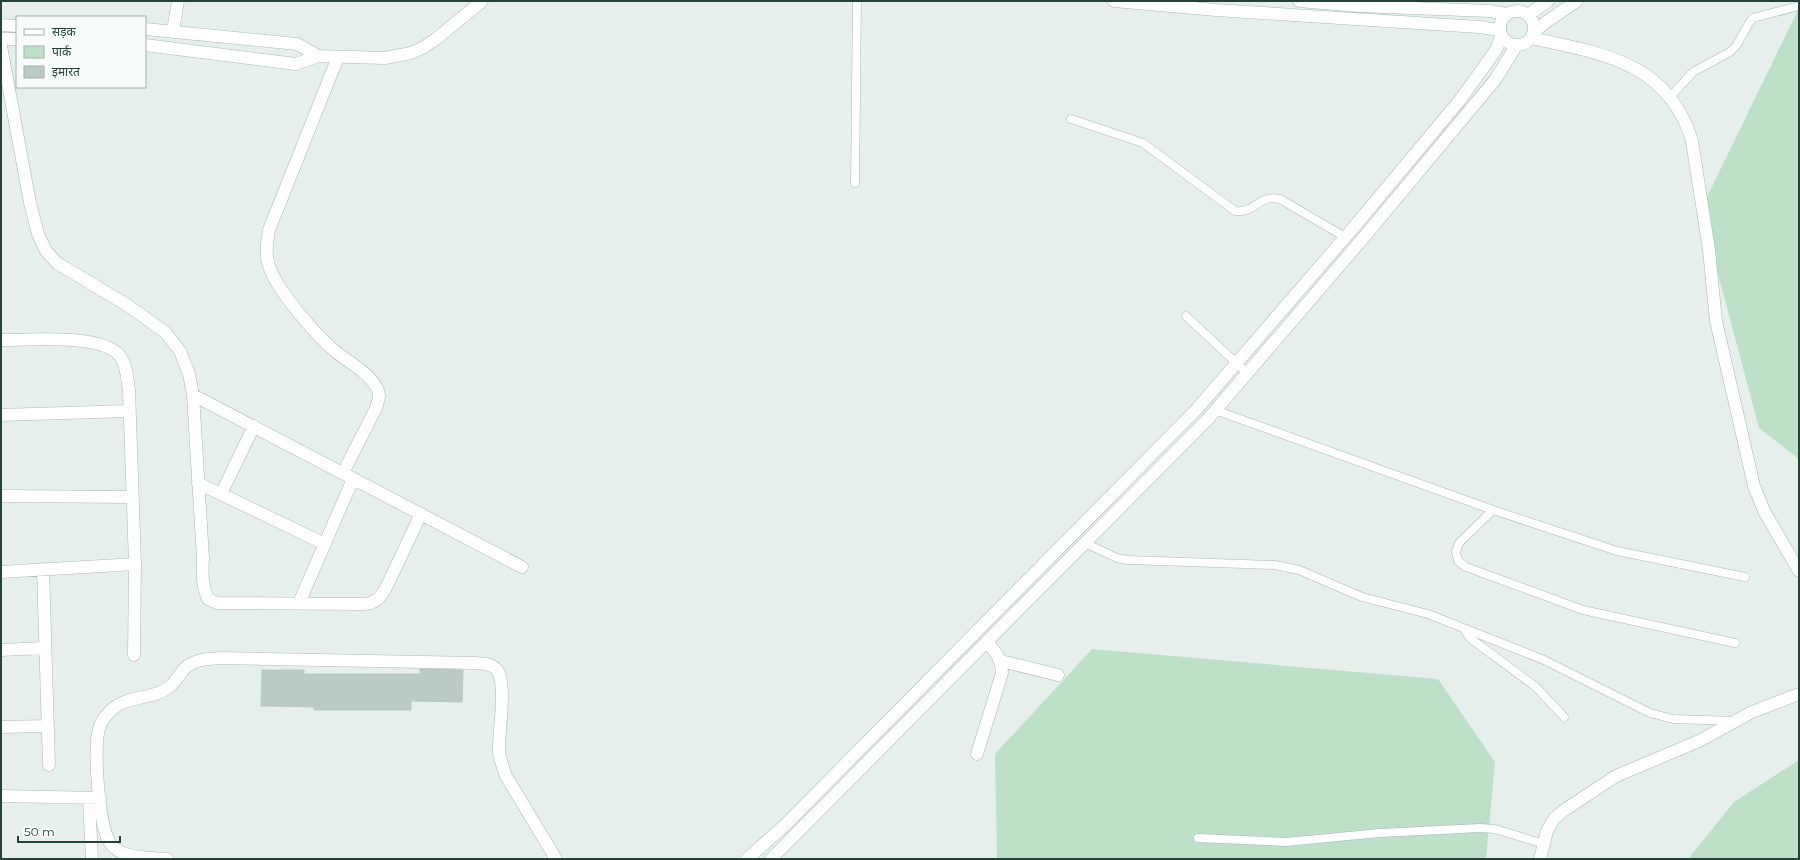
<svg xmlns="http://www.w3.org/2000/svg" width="1800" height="860" viewBox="0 0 1800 860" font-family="Montserrat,'Noto Sans Devanagari',sans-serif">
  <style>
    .green { fill: #bfe0c8 }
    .building { fill: #bbcac4; stroke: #b8c9c2 }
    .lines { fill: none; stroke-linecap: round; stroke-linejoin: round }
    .service-casing { stroke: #a8b8b2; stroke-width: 9 }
    .minor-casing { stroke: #a8b8b2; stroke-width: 13 }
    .tertiary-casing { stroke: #a8b8b2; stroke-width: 13 }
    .secondary-casing { stroke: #a4bbb3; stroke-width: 13 }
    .service { stroke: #fff; stroke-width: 8 }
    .minor { stroke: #fff; stroke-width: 12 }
    .tertiary { stroke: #fff; stroke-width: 12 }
    .secondary { stroke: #fff; stroke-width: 12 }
  </style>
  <rect width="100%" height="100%" fill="#e6efeb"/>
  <path class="green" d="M1799,8v451l-40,-31 -42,-158 -11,-71z
    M1092,649l346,30 57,83 -9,97h-489l-2,-105z
    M1799,760v99h-111l46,-57z"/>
  <path class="building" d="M420,669l43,1 -1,32 -51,-1v9h-97v-3l-53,-1 1,-36h42v4h116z"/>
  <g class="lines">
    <defs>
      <path id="service" d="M1671,96l22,-24 37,-20 6,-6 12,-21 5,-7 46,-12
        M1071,119l72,24 92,68c21,3 22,-17 45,-12l65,38
        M855,183l2,-182
        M1186,316l61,57
        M1215,410l278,100 124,41 128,26
        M1493,510l-34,33 -3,9 2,9 8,6 117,43 152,33
        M1085,543l32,15 11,2 147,5 24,5 63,27 66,17 116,46 106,53 23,6 61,2
        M1463,628l7,10 66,49 28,30
        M1198,838l88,4 94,-9 100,-5 15,1 49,15"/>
      <path id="minor" d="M173,31l5,-30
        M1531,38c70,15 138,24 161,103l17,109 7,71 38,165 10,25 35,60
        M1,46l29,157 8,31 8,17 11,12 70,42 38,27 15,19 9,23 4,21 10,163c-1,15 -1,27 5,41l9,4 146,1 8,-1 7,-4 7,-9 36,-76
        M338,57l-69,173c-2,12 -4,24 0,36 8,25 47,69 67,86 13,10 33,21 41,36 4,7 1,13 -1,20l-33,65
        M1,340c26,0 101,-6 118,15 8,9 8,24 10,35l6,174 -1,91
        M193,395l329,172
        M1,415l128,-4
        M198,483l127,61
        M221,494l33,-68
        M1,496l132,1
        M43,569l6,196
        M1,572l134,-8
        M299,603l54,-124
        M1,650l44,-2
        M1001,661l57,14
        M1,727l46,-1
        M977,754l25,-81c-1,-14 -6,-21 -15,-31
        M1,796l99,2
        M89,798l3,61
        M167,859c-12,-1 -38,-1 -48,-8 -3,-2 -7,-5 -9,-8 -11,-16 -17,-95 -11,-114 1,-4 4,-10 7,-13 17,-23 42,-14 62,-28 7,-5 11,-13 16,-19 10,-10 24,-10 37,-11l255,5c7,1 15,0 20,6 12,12 2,65 3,83 1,8 4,16 7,24l50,83
        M1540,859l7,-28 7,-12 9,-8 53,-35 83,-35 53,-29 47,-18"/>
      <path id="tertiary" d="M747,859l38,-34 411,-415 158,-183 106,-127 29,-40 8,-12 4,-12
        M771,859l436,-439 158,-184 130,-156 21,-34"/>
      <path id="secondary" d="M1114,1l102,9 263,17 20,3
        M1299,1l59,5 132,5 16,3
        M1500 28a17 17 0 1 1 34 0a17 17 0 1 1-34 0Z
        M1528,15l20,-14
        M1,25l16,1
        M145,29l152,15 21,12
        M1534,32l12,-10 31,-21
        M1,39h16
        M145,45l151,19 22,-8 67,2 26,-5 13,-6 12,-8 46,-38"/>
    </defs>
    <use href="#service" class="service-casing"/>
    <use href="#minor" class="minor-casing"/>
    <use href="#tertiary" class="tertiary-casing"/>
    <use href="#secondary" class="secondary-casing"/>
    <use href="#service" class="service"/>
    <use href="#minor" class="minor"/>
    <use href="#tertiary" class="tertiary"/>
    <use href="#secondary" class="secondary"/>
  </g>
  <rect width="1800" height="860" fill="none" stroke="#24423a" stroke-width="4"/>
  <rect x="16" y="16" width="130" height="72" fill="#f7fbf9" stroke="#a3b1ad"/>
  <rect x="24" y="29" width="20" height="6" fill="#ffffff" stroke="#a3b1ad"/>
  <text x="52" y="36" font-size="12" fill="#24423a">सड़क</text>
  <rect x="24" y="46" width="20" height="12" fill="#bfe0c8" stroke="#a3b1ad"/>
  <text x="52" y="56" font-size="12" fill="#24423a">पार्क</text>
  <rect x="24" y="66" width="20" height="12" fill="#bbcac4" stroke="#a3b1ad"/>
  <text x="52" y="76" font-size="12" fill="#24423a">इमारत</text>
  <path d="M18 836v6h102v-6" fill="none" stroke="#24423a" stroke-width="2"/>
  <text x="24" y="836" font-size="12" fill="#24423a" stroke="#f7fbf9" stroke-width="3" paint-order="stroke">50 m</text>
</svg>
